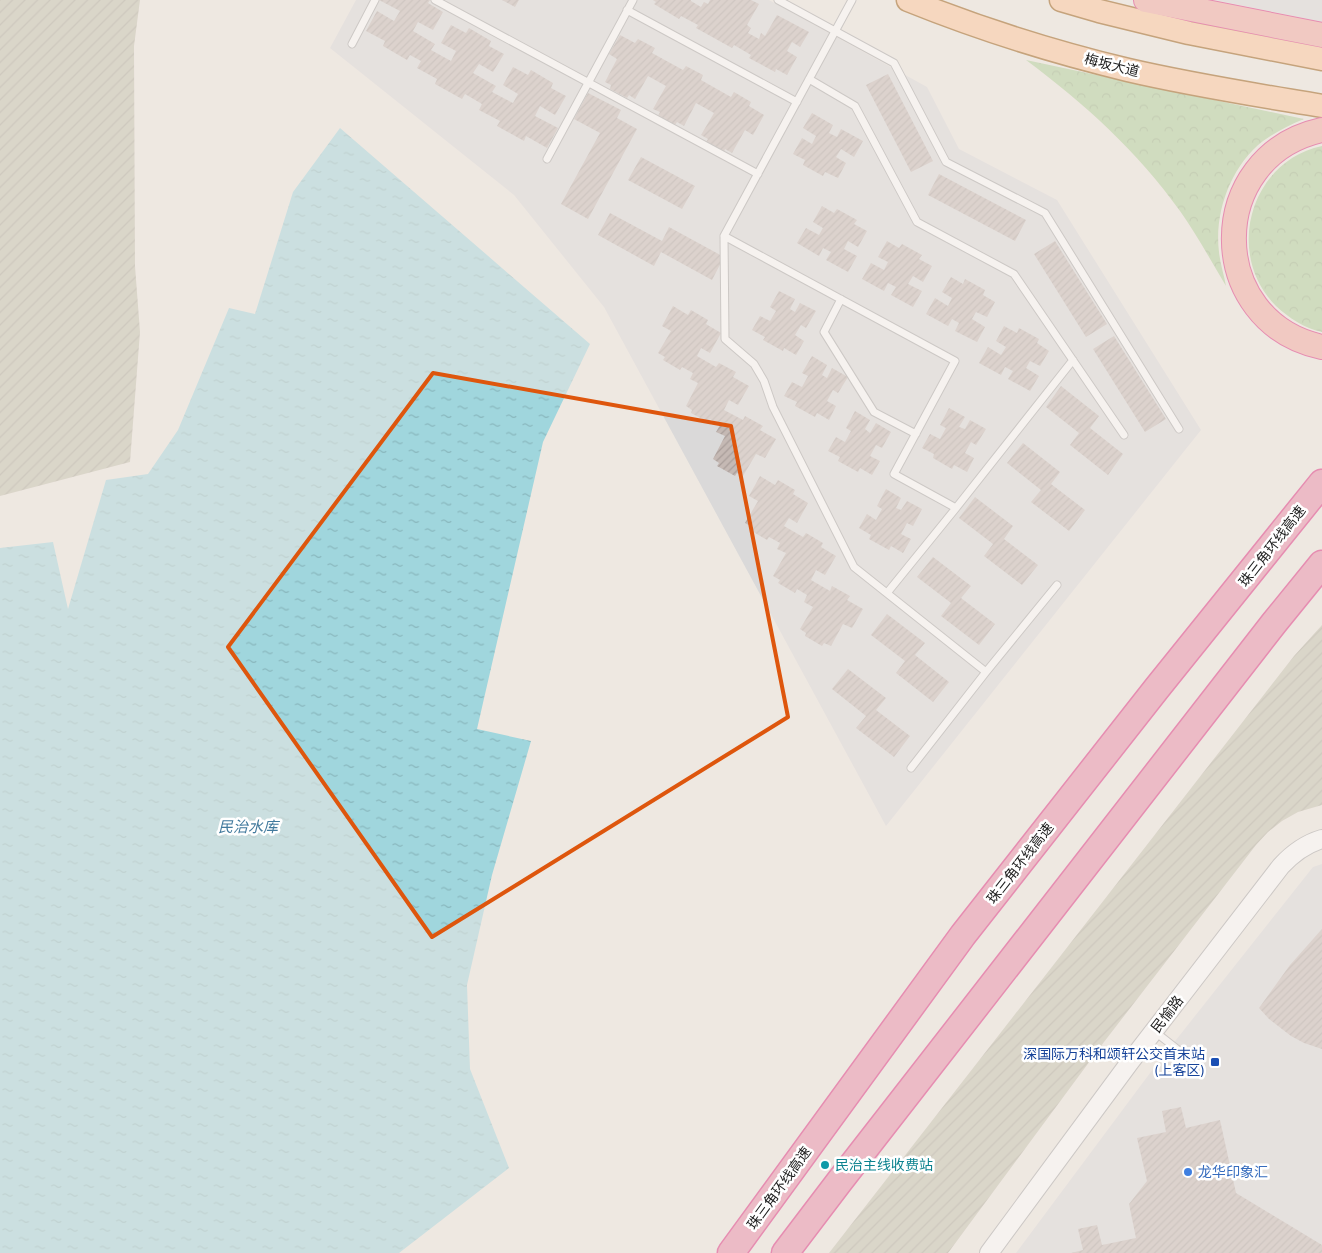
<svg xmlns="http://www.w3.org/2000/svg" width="1322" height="1253" viewBox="0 0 1322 1253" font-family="Mulish,'Noto Sans SC',sans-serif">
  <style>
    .residential { fill: #dad9d9 }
    .construction { fill: url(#construction-furrows) }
    .forest { fill: url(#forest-crowns) }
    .water { fill: url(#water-ripples) }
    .building { fill: url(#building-hatch) }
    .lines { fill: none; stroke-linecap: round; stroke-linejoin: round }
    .service-casing { stroke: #a3a3a3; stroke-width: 9 }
    .tertiary-casing { stroke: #a3a3a3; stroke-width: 20 }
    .primary-casing { stroke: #935100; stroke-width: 25 }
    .trunk-casing { stroke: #db1f76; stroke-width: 26 }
    .motorway-casing { stroke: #db1f76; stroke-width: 29 }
    .service { stroke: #fff; stroke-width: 7 }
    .tertiary { stroke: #fff; stroke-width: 18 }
    .primary { stroke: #fec495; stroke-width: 22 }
    .trunk { stroke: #f3a49c; stroke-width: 24 }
    .motorway { stroke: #e885a4; stroke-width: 26 }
    .marked { fill: none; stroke: #de560d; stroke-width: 4; stroke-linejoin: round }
    .transit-dot { fill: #1a4fb4; stroke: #fff; stroke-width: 2 }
    .culture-dot { fill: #0f9aa8; stroke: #fff; stroke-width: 2 }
    .shop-dot { fill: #3f7fe0; stroke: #fff; stroke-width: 2 }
    .labels { text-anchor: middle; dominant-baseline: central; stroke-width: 5; stroke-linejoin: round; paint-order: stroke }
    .street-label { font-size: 14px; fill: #1c1c1c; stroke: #fff }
    .transit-label { font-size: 14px; fill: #164399; stroke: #fff; text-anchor: end }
    .culture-label { font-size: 14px; fill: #0d838f; stroke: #fff; text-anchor: start }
    .shop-label { font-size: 14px; fill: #366cbe; stroke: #fff; text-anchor: start }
    .water-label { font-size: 15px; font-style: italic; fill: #427a9d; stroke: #fff }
  </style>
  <defs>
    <pattern id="construction-furrows" width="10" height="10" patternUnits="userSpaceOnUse" patternTransform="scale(1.25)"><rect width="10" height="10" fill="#c2c0ac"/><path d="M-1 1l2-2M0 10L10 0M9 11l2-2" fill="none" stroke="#a6a493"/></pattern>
    <pattern id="forest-crowns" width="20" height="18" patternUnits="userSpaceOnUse" patternTransform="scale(1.25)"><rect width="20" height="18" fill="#acce94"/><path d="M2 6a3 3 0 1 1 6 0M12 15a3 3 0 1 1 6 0" fill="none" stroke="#93b07f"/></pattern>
    <pattern id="water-ripples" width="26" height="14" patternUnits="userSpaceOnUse" patternTransform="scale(1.25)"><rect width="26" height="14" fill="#a0d6dd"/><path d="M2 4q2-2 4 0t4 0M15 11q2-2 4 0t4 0" fill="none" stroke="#89b7bd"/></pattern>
    <pattern id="building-hatch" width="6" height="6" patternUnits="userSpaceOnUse" patternTransform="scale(1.25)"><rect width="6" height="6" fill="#c5b9b4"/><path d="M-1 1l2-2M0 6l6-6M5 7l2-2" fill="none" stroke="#a99e9a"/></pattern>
  </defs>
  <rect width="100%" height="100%" fill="#eee8e1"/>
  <path class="residential" d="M356,0h413l158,87 32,62 98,51 144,230 -315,396 -282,-519 -90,-112 -184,-147z
    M1215,0h107v22z
    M1322,864v389h-306l137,-184 160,-202z"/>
  <path class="construction" d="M0,0h140l-6,46 1,220 5,66 -10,130 -130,34z
    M1322,625v180l-24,7 -16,9 -14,11 -12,13 -152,197 -156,211h-119l465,-597z"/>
  <path class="forest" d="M1026,60l278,59c-15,6 -28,13 -41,22 -32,25 -49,71 -44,111 1,11 5,23 7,34 -15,-25 -29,-51 -46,-75 -43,-60 -95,-107 -154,-151z
    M1322,146v186c-18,-4 -33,-14 -46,-26 -52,-52 -26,-145 46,-160z"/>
  <path class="water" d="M340,128l250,216 -47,98 -66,287 54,12 -39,134 -25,110 3,84 39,99 -110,85h-399v-705l53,-6 15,67 38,-129 42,-6 30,-44 51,-122 26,6 38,-122z"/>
  <path class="building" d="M379,0h51l-2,3 15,9 -10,18 -15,-8 -5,9 22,13 -4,6 20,11 5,-10 -15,-8 10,-18 15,8 3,-5 22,13 -2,5 15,8 -11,18 -14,-8 -6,9 23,13 -4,6 21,11 5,-9 -15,-9 10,-18 15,8 3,-5 22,13 -2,5 15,8 -11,19 -15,-9 -5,10 23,12 -11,20 -21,-12 -2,5 -27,-15 3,-5 -21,-11 3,-6 -17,-10 -3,5 -27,-15 2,-5 -20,-11 4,-7 -11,-6 -3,5 -24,-14 2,-5 -19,-10 11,-20 17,10 6,-10z
    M502,0h17l-4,7z
    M653,0h38v1l10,6 3,-5 4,2 2,-4h41l8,4 -12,21 4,3 -3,5 11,6 2,-6 4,3 12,-21 32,17 -9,15 -8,-5 -5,9 10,6 -10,18 -11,-6 -1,3 -26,-14 2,-3 -17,-10 -2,3 -36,-20 2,-3 -17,-9 -2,3 -25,-15 2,-2z
    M620,35l15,8 3,-4 17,9 -3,5 31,17 3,-4 17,9 -2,5 30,17 3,-5 17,10 -2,4 15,9 -11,20 -8,-5 -13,23 -7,-4 -1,3 -18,-10 2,-3 -7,-4 13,-22 -18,-10 -12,23 -7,-4 -2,3 -17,-9 2,-4 -7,-3 13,-23 -18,-10 -13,23 -6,-4 -2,3 -17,-9 1,-4 -6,-3 12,-23 -8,-5z
    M888,74l45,87 -22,11 -45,-87z
    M588,93l33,17 -4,8 20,11 -49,90 -27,-15 39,-71 -26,-14z
    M812,113l21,12 -4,8 8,4 4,-8 22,12 -9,16 -13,-8 -5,8 10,6 -8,15 -13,-6 -2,4 -20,-11 2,-5 -12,-6 9,-16 10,6 4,-8 -13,-8z
    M641,157l54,29 -13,23 -54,-29z
    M939,174l87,46 -11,21 -87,-46z
    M822,206l12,7 3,-4 20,11 -3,4 13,7 -9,16 -10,-6 -4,8 13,7 -9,16 -22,-12 5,-8 -8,-4 -4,8 -22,-13 9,-15 13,7 4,-7 -10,-6z
    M610,213l52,28 7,-14 55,30 -12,23 -51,-28 -7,14 -56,-31z
    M887,241l12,7 3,-4 20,11 -3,4 13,7 -9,16 -10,-6 -5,8 14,7 -9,16 -22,-12 5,-8 -8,-4 -4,8 -22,-12 9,-16 13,7 4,-8 -10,-5z
    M1055,241l52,83 -21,13 -52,-83z
    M951,277l12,7 2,-5 20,11 -2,5 12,7 -8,15 -11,-5 -4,7 13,8 -8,15 -22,-11 4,-8 -7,-4 -4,7 -22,-12 9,-16 13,8 4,-8 -10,-6z
    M779,291l16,8 -5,10 5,3 5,-9 16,8 -10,17 -5,-3 -6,10 9,6 -8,14 -12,-7 -1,3 -20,-11 2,-3 -13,-7 8,-14 10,5 6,-10 -6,-4z
    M673,306l15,9 3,-5 17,10 -2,4 15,9 -11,20 -9,-5 -4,8 19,11 3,-4 17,9 -3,5 16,9 -11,19 -9,-5 -5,10 19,10 2,-4 18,10 -3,4 16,9 -11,19 -9,-4 -13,22 -6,-3 -2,3 -18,-10 2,-3 -6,-4 12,-23 -9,-4 4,-7 -10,-6 -2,3 -17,-9 1,-3 -6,-4 12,-23 -8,-4 3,-6 -11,-6 -2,3 -17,-10 2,-3 -7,-4 13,-22 -9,-5z
    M1004,326l13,7 2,-5 20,11 -2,4 12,8 -9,15 -10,-5 -4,7 13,8 -9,15 -22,-12 5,-8 -8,-4 -4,8 -22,-12 9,-16 13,8 5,-8 -10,-6z
    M1114,336l52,83 -21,13 -52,-83z
    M812,356l15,9 -5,10 5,3 5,-10 16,9 -10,16 -5,-3 -6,11 9,5 -7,14 -12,-7 -2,4 -20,-11 2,-4 -13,-6 8,-14 10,5 6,-11 -6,-3z
    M1061,386l38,30 -9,12 33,26 -15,21 -38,-30 9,-12 -33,-26z
    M949,408l16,9 -6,10 6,2 5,-9 16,9 -10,16 -5,-3 -6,11 9,5 -7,14 -13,-7 -2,4 -19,-11 1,-4 -12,-6 8,-14 10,5 6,-11 -6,-3z
    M855,411l15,9 -5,9 5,4 6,-10 15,9 -9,16 -6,-3 -6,11 10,5 -8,14 -12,-7 -2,4 -20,-11 2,-4 -12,-6 8,-14 9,5 6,-11 -5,-3z
    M1023,443l37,29 -9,12 34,26 -16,21 -38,-29 10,-12 -34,-27z
    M760,476l15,9 3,-5 17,10 -2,4 15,9 -11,20 -8,-5 -5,8 19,11 3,-4 17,10 -2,4 15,9 -11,19 -9,-5 -5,10 19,11 2,-5 18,10 -3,4 16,9 -11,19 -9,-4 -12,22 -7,-3 -2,3 -17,-10 1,-3 -6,-4 13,-22 -9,-5 3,-7 -10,-6 -2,4 -17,-10 2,-3 -7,-4 13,-23 -9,-4 3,-6 -11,-6 -2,3 -17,-10 2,-3 -7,-4 13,-22 -9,-5z
    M886,489l15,9 -5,10 5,2 6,-9 15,8 -9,17 -6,-3 -6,11 10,5 -8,14 -12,-7 -2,4 -20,-11 2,-4 -12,-7 8,-14 9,6 6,-11 -5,-3z
    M975,497l38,29 -9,13 34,26 -16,20 -38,-29 9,-12 -34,-26z
    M933,557l38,29 -10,12 34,26 -16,21 -38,-29 10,-13 -34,-26z
    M887,614l38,29 -10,12 34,27 -16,20 -37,-29 9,-12 -34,-26z
    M848,669l38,29 -10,12 34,26 -16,21 -38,-29 10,-12 -34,-27z
    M1322,929v120l-18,-6 -13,-7 -22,-17 -10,-11 31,-43z
    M1181,1107l5,21 34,-8 16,73 86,52v8h-251l12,-3 -5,-21 19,-4 5,20 34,-7 -7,-34 18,-23 -10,-43 29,-6 -4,-21z"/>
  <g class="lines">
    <defs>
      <path id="service" d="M435,0l323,174
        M778,0l116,63 52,99 99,51 134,216
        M852,0l-128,236 1,103 29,25 10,17 9,26 81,160 132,105
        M627,10l170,92
        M352,44l23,-44
        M809,79l46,27 62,116 97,52 110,161
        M547,159l86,-159
        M724,236l231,125 -61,113 62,34
        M841,299l-17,33 50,80 42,22
        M887,593l69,-85 117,-148
        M911,768l75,-96 71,-87
        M1154,1031l37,29"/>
      <path id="tertiary" d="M989,1253l141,-191 151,-196c12,-13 24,-22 41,-27"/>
      <path id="primary" d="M908,0c72,29 145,52 220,70 64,15 129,25 194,36
        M1061,0l38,11 90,22 133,26"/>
      <path id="trunk" d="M1146,0l176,35
        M1322,130c-118,26 -117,192 0,217"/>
      <path id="motorway" d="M731,1253l232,-318 194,-247 165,-205
        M785,1253l54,-71 435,-559 48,-59"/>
    </defs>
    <use href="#service" class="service-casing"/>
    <use href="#tertiary" class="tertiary-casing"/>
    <use href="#primary" class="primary-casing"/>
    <use href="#trunk" class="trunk-casing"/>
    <use href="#motorway" class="motorway-casing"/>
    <use href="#service" class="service"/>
    <use href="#tertiary" class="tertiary"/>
    <use href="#primary" class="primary"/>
    <use href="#trunk" class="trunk"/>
    <use href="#motorway" class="motorway"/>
  </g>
  <path d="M0 0H1322V1253H0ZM433,373l298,53 57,291 -356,220 -204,-290z" fill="#eee8e1" fill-opacity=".55" fill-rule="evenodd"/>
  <path class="marked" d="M433,373l298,53 57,291 -356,220 -204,-290z"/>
  <rect class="transit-dot" x="1210" y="1057" width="10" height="10" rx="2.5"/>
  <circle class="culture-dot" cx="825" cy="1165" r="5"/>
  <circle class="shop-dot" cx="1188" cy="1172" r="5"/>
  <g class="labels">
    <g class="street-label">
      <text transform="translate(1112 65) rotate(14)">梅坂大道</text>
      <text transform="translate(1272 546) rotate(-52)">珠三角环线高速</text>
      <text transform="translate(1020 863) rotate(-52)">珠三角环线高速</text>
      <text transform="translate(1167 1014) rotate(-52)">民愉路</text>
      <text transform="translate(779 1188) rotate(-54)">珠三角环线高速</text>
    </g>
    <g class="transit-label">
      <text x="1205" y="1054">深国际万科和颂轩公交首末站<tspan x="1205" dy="16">(上客区)</tspan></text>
    </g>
    <g class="culture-label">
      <text x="835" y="1165">民治主线收费站</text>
    </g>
    <g class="shop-label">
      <text x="1198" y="1172">龙华印象汇</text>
    </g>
    <g class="water-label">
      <text x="248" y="826">民治水库</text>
    </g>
  </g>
</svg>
